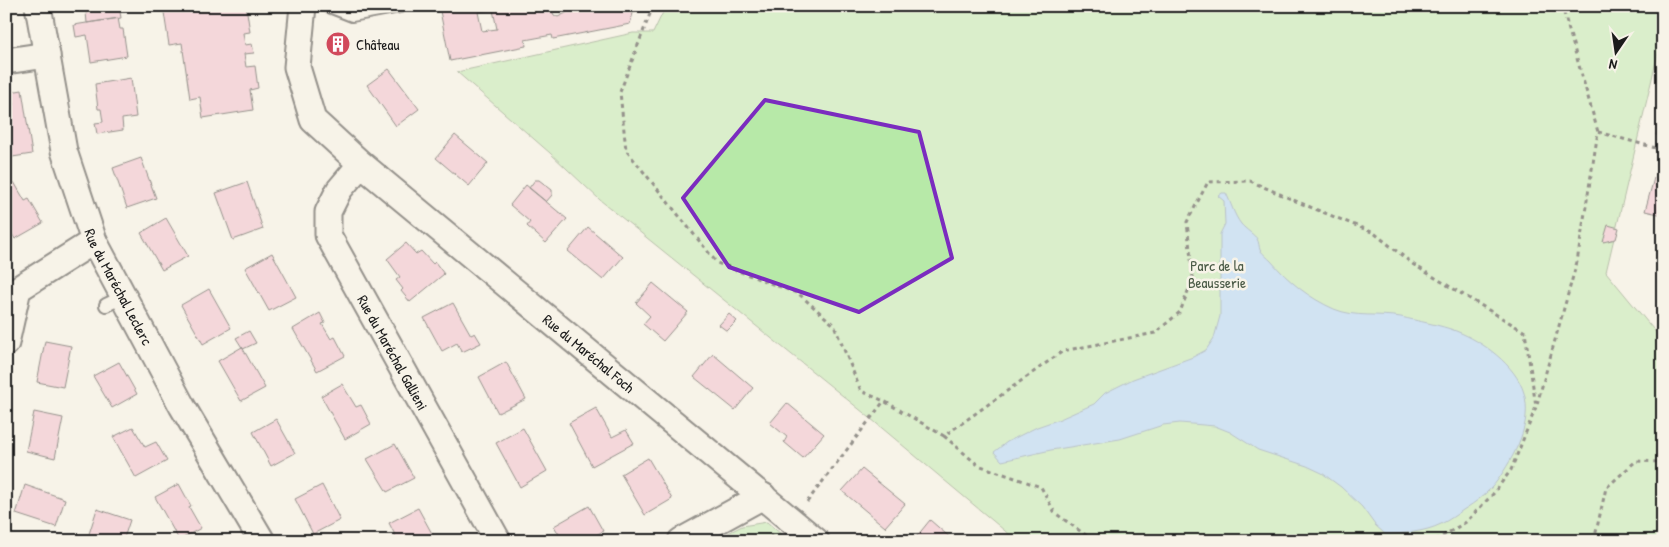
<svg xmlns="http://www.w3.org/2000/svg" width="1669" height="547" viewBox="0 0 1669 547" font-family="'Patrick Hand',sans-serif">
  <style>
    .green { fill: #b7e9a8; stroke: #6a8262 }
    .water { fill: #a3d0fe; stroke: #6d88a4 }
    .building { fill: #f0b7ca; stroke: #1c1c1c; fill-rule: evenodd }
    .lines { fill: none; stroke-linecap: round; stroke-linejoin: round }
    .service-casing { stroke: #1c1c1c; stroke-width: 16 }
    .minor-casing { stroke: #1c1c1c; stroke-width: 29 }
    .path { stroke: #1c1c1c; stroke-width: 3; stroke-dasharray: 4 4; stroke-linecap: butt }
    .service { stroke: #f7f3e8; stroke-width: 12 }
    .minor { stroke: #f7f3e8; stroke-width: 25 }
    .marked { fill: none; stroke: #7b2cbf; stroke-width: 4; stroke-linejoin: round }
    .labels { text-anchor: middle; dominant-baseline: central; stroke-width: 5; stroke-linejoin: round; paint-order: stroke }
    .poi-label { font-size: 15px; fill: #1c1c1c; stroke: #f7f3e8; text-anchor: start }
    .park-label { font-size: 15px; fill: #4a5a46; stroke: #f7f3e8 }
    .street-label { font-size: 15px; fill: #1c1c1c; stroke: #f7f3e8 }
  </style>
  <rect width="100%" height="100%" fill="#f7f3e8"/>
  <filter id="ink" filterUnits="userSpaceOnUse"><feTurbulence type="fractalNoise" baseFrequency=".02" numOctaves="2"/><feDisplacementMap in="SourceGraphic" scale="10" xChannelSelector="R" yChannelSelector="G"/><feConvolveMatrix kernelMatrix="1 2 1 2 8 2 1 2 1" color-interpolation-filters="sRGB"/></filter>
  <g filter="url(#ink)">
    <path class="green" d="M666,6h997v26l-57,240 57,69v200h-646l-153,-128 -264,-213 -50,-47 -93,-81 176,-39h20z
      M767,522l22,19h-76l29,-15z"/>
    <path class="water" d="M1222,193h4c5,10 8,22 15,31 4,5 15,12 16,15 2,3 2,8 3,11 3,4 8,8 11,11 17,20 38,37 63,48 21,9 45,4 67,8 16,4 40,8 55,14 26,10 60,34 68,62 9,30 -10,64 -27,88 -9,12 -21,21 -34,29 -7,5 -14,10 -22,14 -16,8 -38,10 -56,10l-10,-9 -13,-18 -21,-20 -19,-14 -15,-7 -49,-16 -28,-18 -15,-6 -35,-3 -17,2 -43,14 -69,11 -49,11 -8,-9 13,-10 30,-15 23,-8 34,-15 11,-11 28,-14 60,-22 13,-7 8,-12 6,-22v-82l5,-10 -1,-23 -6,-5z"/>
    <path class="building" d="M88,6h31l2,12 -34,5 -1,-11 2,-1z
      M163,6h83l4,26 -7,1 2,12 7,-1 2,9 -10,1 2,13 9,-1 3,22 -8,2 3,20 -50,8 -3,-21 -10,2 -8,-56 -13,2z
      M439,6h114l-1,5 2,4 4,2 8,-4 8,-7h61l-5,18 -77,15 -1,-4 -27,5 1,6 -76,15zM493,10l4,19 -15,2 -4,-19z
      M118,18l2,11h3l4,27 -36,6 -4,-27 -11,2 -2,-12z
      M343,37l2,13 -12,3 -2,-14z
      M389,69l30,40 -23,17 -29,-41z
      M131,78l5,39 -14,2 1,11 -26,4 -2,-11 8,-1 -2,-13h-3l-3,-25z
      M22,90l10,64 -26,4v-52l7,-1 -2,-13z
      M11,92l2,13 -5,1 -2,-13z
      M1663,113v24l-7,-2z
      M455,135l33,28 -19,23 -33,-28z
      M141,158l15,40 -29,10 -14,-40z
      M1654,178l9,2v35l-18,-4z
      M535,180h4l13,10v5l-6,7 -17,-14z
      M14,182l11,19 4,-2 14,24 -28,16 -9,-15v-38z
      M247,182l16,47 -30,11 -17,-47z
      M526,185l41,34 -21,24 -19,-17 3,-4 -20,-17z
      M166,218l22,38 -26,14 -21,-37z
      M1608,225l11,3 -3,11 -13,3z
      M588,227l35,30 -20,23 -35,-29z
      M406,243l10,11 5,-3 12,13 2,-2 9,12 -34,28 -9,-11 2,-2 -7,-9 4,-3 -13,-18z
      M272,253l24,44 -27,14 -24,-43z
      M653,283l35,29 -25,29 -20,-17 7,-8 -14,-13z
      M209,289l22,39 -28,16 -22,-39z
      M453,303l18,32 4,-2 6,10 -19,9 -5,-9 -15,8 -18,-33z
      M320,313l5,10 -3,1 9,15 4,-2 10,19 -28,15 -24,-42z
      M729,314l8,7 -10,10 -8,-6z
      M249,331l7,12 -13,6 -7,-11z
      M45,341l26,5 -8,41 -26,-5z
      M242,347l23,41 -24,13 -23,-40z
      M713,354l40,34 -18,22 -41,-33z
      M119,362l18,32 -25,14 -19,-32z
      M506,362l20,37 -28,14 -19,-36z
      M342,384l14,23 5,-2 10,19 -26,15 -24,-43z
      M787,403l37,31 -21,24 -19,-16 3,-5 -17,-14z
      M596,408l16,29 14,-7 8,13 -42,23 -23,-43z
      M34,412l29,6 -8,40 -29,-7z
      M276,419l19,34 -24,13 -18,-34z
      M133,427l12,20 11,-5 11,19 -31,17 -23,-41z
      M523,428l24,43 -27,16 -24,-44z
      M395,444l19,34 -27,14 -20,-33z
      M648,458l24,41 -27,16 -24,-41z
      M862,469l43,35 -20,23 -43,-36z
      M179,484l12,22 -2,1 12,21 -22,12 -24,-43z
      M25,485l40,14 -9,28 -40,-13z
      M322,485l18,35 -27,14 -18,-35z
      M589,506l14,25 -17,10h-23l-9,-15z
      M418,508l17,31 -1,2h-36l-9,-18z
      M97,509l33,11 -7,21h-23l-12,-4z
      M930,520l24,21h-41z"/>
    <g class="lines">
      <defs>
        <path id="service" d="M329,6l23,9 48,-9
          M106,305l17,-8"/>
        <g id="minor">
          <path id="s1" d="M38,6l26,145 30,90 88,165 80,135"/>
          <path id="s2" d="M303,6l-6,61 16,53 48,44 455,377"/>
          <path d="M6,61l41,-6"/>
          <path id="s3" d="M361,164l-22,26 -11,22v23l170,306"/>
          <path d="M6,343l12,-54 76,-48"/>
          <path d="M681,541l82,-45"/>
        </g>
      </defs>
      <use href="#service" class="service-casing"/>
      <use href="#minor" class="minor-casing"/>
      <path class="path" d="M653,6l-33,86 6,58 91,113 82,31 35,31 27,66 23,10 60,35 119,-85 92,-18 25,-21 13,-34 -6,-56 21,-40 42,-1 48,21 76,31 40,32 111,67 11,75 -25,63 -18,24 -27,28 -28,17 -5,2
        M1598,132l65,18
        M1537,404l40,-142 21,-130 -36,-126
        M944,436l34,29 63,22 14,26 39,28
        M807,502l77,-101
        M764,541l8,-6
        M1594,541l12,-53 30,-27 27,1"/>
      <use href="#service" class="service"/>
      <use href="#minor" class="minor"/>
    </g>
  </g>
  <path d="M0 0H1669V547H0ZM765,100l154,32 33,126 -93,54 -130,-45 -46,-69z" fill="#f7f3e8" fill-opacity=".55" fill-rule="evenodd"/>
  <path class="marked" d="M765,100l154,32 33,126 -93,54 -130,-45 -46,-69z"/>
  <defs>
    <symbol id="building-disc" viewBox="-11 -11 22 22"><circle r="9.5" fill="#d1495b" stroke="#f7f3e8"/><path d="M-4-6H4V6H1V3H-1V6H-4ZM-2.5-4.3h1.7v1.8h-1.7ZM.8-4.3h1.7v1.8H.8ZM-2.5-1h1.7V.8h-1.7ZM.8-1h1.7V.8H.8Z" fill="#fff"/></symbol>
  </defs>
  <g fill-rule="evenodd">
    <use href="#building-disc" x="324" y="30" width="28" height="28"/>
  </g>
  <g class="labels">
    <g class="poi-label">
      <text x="356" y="44">Château</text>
    </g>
    <g class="park-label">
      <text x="1217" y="265">Parc de la<tspan x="1217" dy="17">Beausserie</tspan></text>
    </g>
    <g class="street-label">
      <text stroke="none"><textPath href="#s1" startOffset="294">Rue du Maréchal Leclerc</textPath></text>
      <text stroke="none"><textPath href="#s3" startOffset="216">Rue du Maréchal Gallieni</textPath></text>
      <text stroke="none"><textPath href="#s2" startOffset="478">Rue du Maréchal Foch</textPath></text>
    </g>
  </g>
  <rect width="1669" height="547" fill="none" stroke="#f7f3e8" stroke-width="25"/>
  <rect x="12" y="12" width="1644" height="522" fill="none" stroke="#1c1c1c" stroke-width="2" filter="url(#ink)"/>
  <g transform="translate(1616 52) rotate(193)" stroke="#f7f3e8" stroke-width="4" paint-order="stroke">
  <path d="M0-4L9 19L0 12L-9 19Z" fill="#1c1c1c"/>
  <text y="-8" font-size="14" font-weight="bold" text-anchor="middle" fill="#1c1c1c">N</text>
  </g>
</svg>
